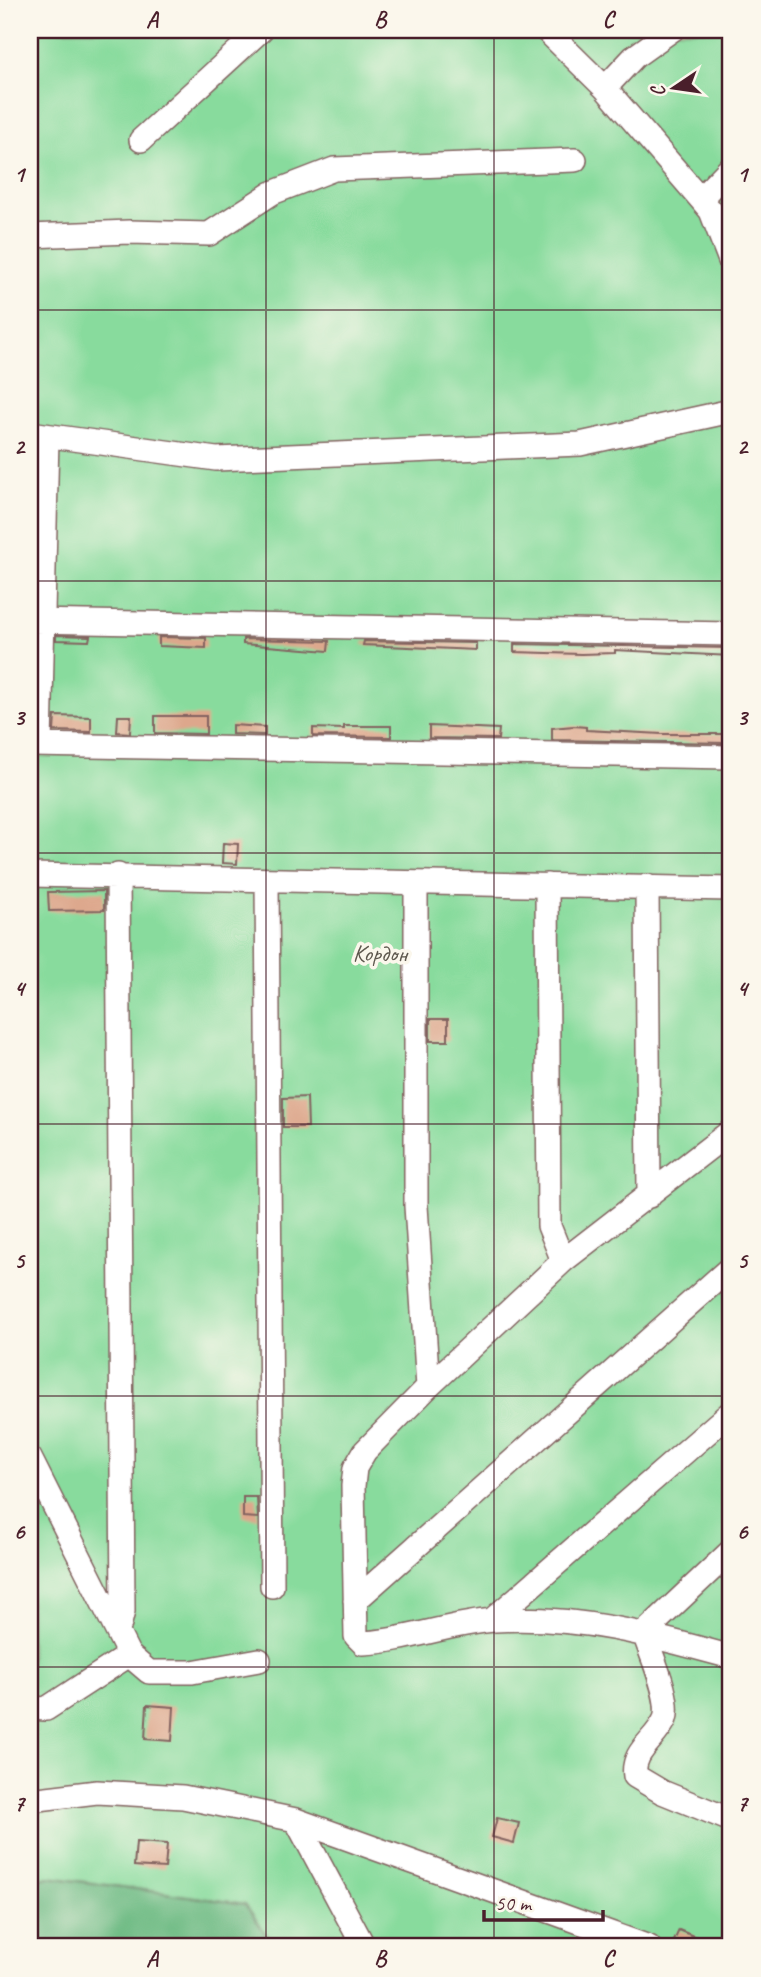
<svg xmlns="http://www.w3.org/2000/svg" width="761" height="1977" viewBox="0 0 761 1977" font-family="Caveat,sans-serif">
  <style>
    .green { fill: #88db9d; stroke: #697d64; stroke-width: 2 }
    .forest { fill: #6ebb84; stroke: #5c6d58; stroke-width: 2 }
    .building { fill: #dda78c }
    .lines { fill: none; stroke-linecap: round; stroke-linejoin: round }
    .minor-casing { stroke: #836360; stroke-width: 26 }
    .minor { stroke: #fff; stroke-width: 23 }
    .grid { fill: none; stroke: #4a1f2b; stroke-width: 2; stroke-opacity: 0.55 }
    .labels { text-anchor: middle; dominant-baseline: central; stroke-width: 7; stroke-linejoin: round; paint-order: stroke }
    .park-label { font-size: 24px; fill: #5d574d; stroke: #fbf7ec }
    .neatline { fill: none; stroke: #4a1f2b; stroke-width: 2.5 }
    .grid-label { font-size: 23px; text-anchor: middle; font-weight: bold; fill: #4a1f2b }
  </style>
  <rect width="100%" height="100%" fill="#fbf7ec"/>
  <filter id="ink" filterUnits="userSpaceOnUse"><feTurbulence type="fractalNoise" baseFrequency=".0143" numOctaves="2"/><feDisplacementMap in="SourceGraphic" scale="14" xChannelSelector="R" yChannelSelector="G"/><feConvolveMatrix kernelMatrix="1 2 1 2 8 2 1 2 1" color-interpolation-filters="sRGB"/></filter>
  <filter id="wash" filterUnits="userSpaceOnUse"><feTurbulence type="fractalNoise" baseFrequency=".00686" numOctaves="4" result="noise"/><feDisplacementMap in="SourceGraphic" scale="28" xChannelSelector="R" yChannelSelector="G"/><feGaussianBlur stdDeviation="1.57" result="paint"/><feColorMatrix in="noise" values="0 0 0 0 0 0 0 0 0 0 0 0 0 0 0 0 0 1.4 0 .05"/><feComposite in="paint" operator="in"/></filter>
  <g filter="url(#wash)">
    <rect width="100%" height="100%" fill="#eee2c2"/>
    <path class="green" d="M30,30h701v1917h-456l-30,-43 -196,-27 -19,5z"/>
    <path class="forest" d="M48,1877l197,27 30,43h-245v-65z"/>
    <g id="blocks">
      <path class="building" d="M56,635l34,1 -1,5 -33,-1z
        M159,637l47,1v10l-47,-2z
        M243,639l86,2 -1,10 -85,-7z
        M364,641l112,2v7l-113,-5z
        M514,644l217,4v8l-116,-6v3l-34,1 -67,-2z
        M55,716l36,1v15l-37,-1z
        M118,716h13l-1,17 -13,-1z
        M155,716h51v18l-51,-1z
        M232,725l33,2v8l-33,-1z
        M344,726h47v11l-78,-1v-8l31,1z
        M429,726l70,3 -1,10 -69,-1z
        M574,726l12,1v3l76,4h67l-1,9 -176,-3v-12z
        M223,843l15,1 -1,20 -15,-1z
        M104,891v19l-55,1 -1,-19z
        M430,1019h18v22h-18z
        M307,1097l1,30h-25v-29z
        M243,1497h14l1,21 -15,-1z
        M147,1705l27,2 -2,34 -27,-2z
        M497,1818l22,5 -5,20 -22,-6z
        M136,1842l31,2 -2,24 -31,-2z
        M679,1930l17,7 -5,10 -18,-4z"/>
    </g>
  </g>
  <g filter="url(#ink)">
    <use href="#blocks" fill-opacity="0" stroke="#836360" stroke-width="2"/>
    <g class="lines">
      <defs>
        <path id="minor" d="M546,30l59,58 106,123 20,52
          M605,88l29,-31 38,-27
          M141,140l120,-110
          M701,198l30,-31
          M30,236l99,-4 80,2 63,-41 62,-24 241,-9
          M30,433l186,26 364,-15 151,-33
          M30,621l701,13
          M30,745l701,12
          M40,745l7,-308
          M30,875l701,14
          M118,875l5,736 -5,20
          M267,880l5,706
          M416,883v323l12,181
          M547,885l2,341 14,35
          M647,886l2,310
          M731,1131l-168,130 -135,126 -63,64 -10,17 -2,18 3,150 7,7c44,-2 87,-20 132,-23 83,-5 157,15 236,37
          M30,1458l99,197 20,17h43l67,-12
          M731,1551l-87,82c6,20 28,66 21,86 -9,21 -34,32 -30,57l27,16 69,28
          M355,1601l376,-334
          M492,1620l239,-208
          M30,1708l16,1 83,-54
          M30,1800l67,-8 86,5 113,23 353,127
          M296,1820l68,127"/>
      </defs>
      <use href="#minor" class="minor-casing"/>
      <use href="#minor" class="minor"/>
    </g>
  </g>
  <path class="grid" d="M266,30v1917M494,30v1917M30,310h701M30,581h701M30,853h701M30,1124h701M30,1396h701M30,1667h701"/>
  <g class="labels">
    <g class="park-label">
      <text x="380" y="953">Кордон</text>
    </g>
  </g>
  <rect width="761" height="1977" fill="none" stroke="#fbf7ec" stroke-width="77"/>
  <g transform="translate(674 88) rotate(257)" stroke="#fbf7ec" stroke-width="5" paint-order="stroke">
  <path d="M0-5L12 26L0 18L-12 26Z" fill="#4a1f2b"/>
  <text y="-10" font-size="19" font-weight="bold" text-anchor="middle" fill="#4a1f2b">С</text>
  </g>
  <path d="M484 1910v10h119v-10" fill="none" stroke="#4a1f2b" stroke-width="3.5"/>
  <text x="495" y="1910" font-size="21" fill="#4a1f2b" stroke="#fbf7ec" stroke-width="5" paint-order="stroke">50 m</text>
  <rect x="38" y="38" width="684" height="1900" class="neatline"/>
  <g class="grid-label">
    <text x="152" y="27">A</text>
    <text x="380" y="27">B</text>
    <text x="608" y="27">C</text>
    <text x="19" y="182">1</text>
    <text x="742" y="182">1</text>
    <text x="19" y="454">2</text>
    <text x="742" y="454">2</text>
    <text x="19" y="725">3</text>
    <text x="742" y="725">3</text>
    <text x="19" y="996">4</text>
    <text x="742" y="996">4</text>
    <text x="19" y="1268">5</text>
    <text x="742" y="1268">5</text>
    <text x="19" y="1539">6</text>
    <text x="742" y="1539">6</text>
    <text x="19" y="1811">7</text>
    <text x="742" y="1811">7</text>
    <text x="152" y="1966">A</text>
    <text x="380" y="1966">B</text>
    <text x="608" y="1966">C</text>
  </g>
</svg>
